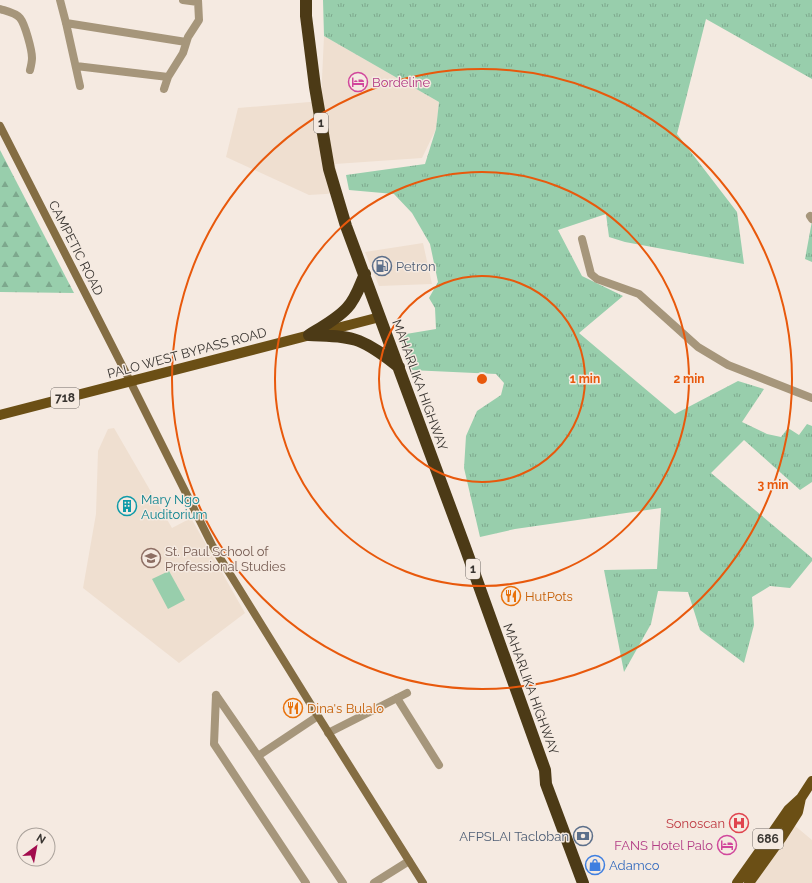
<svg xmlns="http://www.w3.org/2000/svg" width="812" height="883" viewBox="0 0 812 883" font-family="Raleway,sans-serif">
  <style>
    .built { fill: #efdfd0 }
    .grass { fill: url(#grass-tufts) }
    .forest { fill: url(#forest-firs) }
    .pitch { fill: #98ceac }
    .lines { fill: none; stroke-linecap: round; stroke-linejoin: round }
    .street { stroke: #a6967b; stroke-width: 8 }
    .secondary { stroke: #846d43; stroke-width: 8 }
    .primary { stroke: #6b4f15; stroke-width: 10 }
    .highway { stroke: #4c3a16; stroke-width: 12 }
    .ring { fill: none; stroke: #e8590c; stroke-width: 2 }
    .labels { text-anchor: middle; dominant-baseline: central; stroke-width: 3; stroke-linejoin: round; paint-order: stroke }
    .shield { fill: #f5eae1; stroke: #716b66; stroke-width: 1 }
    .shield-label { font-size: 12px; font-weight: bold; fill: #393531 }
    .hotel-label { font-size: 13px; fill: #b23c85; stroke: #f5eae1; text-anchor: start }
    .street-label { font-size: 13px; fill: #393531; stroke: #f5eae1 }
    .service-label { font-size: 13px; fill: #4e5e75; stroke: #f5eae1; text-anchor: start }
    .culture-label { font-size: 13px; fill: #0d838f; stroke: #f5eae1; text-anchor: start }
    .education-label { font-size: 13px; fill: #785e54; stroke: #f5eae1; text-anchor: start }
    .food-label { font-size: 13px; fill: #c56008; stroke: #f5eae1; text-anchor: start }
    .health-label { font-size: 13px; fill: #be3a42; stroke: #f5eae1; text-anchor: end }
    .shop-label { font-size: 13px; fill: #366cbe; stroke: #f5eae1; text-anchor: start }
    .centre { fill: #e8590c; stroke: #f5eae1; stroke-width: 2 }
    .ring-label { font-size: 12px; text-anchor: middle; font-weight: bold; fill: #e8590c; stroke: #f5eae1; stroke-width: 3; stroke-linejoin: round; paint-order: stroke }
  </style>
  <defs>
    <pattern id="grass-tufts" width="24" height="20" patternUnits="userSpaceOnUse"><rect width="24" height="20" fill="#98ceac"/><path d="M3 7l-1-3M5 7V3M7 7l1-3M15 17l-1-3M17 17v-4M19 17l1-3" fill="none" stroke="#7da88d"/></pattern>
    <pattern id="forest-firs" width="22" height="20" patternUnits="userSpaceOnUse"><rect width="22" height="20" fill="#98ceac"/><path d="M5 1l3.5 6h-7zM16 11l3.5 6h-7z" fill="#7da88d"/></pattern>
  </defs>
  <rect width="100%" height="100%" fill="#f5eae1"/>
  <path class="built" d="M324,36l115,66 -3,27 -14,29 -87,6 6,29 -32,2 -83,-38 12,-49 83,-7z
    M423,243l9,41 -53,2 -14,-34z
    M114,428l58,100 19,-10 54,95 -66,50 -96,-75 13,-74 2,-63 10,-22z
    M794,825l18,15v43h-58z"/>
  <path class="grass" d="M323,0h489v79l-106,-60 -29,115 60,78 7,52 -119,-22 -16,-5 -3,-23 -48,16 24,46 41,20 -44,37 96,81 63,-33 26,8 -22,33 25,12 14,3 7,-9 11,7 8,-11 5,2v56l-12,8 -56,-50 -33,33 101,85v3l-22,27 -20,-2 -18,11 2,28 -10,38 -44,-33 -12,-38 -30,-1 -7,33 -27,48 -20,-102 53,-1 4,-61 -146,21 -35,8 -16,-69 2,-32 11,-25 24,-16 3,-12 -8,-9 -86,-4 -10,-35 36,-6 -1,-21 -6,-10 9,-16 -8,-38 -18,-31 -18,-19 -45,-4 -3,-15 79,-11 11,-35 3,-27 -115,-66z
    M812,221v41l-7,-3z"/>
  <path class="forest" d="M0,150l74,143 -74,-1z"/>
  <path class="pitch" d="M169,571l16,29 -17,9 -16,-30z"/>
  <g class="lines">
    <path class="street" d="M60,0l6,23 14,63
      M183,0l15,2
      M0,9c6,2 16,4 20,9 5,6 12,32 12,40 0,4 -1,8 -2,12
      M66,23l120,19
      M76,66l92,11
      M164,89l4,-12 15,-24 5,-16 11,-17 -1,-20
      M810,216l2,3
      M582,239l9,35 6,5 42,15 59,53 30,18 84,33
      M216,695l42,61 85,127
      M216,695l-2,49 92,139
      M397,698l42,67
      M328,733l79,-40
      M258,756l60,-40
      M374,883l35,-22"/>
    <path class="secondary" d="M0,126l130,255 82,164 106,171 105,167"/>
    <path class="primary" d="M0,415l380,-98
      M737,883l27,-38 24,-35 13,-12 11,-17
      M749,883l33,-46 16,-25 3,-14"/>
    <path class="highway" d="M306,0v16l9,71 14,82 17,57 119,321 80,223 1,14 37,99
      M309,335c16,1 35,0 50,6 15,6 27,16 40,26
      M309,335c13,-8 28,-16 38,-27 9,-9 13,-23 18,-34"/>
  </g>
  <g class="ring">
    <circle cx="482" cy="379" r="103"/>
    <circle cx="482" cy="379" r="207"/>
    <circle cx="482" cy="379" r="310"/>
  </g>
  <defs>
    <symbol id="hotel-ring" viewBox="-11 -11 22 22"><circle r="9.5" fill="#f5eae1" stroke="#d1479c" stroke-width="1.5"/><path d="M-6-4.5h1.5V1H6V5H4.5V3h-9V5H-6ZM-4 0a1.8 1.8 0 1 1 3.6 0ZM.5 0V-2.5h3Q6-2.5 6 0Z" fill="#d1479c"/></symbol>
    <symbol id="fuel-ring" viewBox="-11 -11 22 22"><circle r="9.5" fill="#f5eae1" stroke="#5c6f8a" stroke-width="1.5"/><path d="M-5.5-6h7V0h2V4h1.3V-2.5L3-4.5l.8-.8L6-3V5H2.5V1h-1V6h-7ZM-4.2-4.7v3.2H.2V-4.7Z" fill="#5c6f8a"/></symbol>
    <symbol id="building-ring" viewBox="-11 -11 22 22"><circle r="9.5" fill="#f5eae1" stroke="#0f9aa8" stroke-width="1.5"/><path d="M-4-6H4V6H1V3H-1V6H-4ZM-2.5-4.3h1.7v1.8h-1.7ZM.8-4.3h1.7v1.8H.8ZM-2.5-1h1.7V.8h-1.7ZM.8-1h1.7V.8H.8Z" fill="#0f9aa8"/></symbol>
    <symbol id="university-ring" viewBox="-11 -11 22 22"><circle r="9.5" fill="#f5eae1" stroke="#8d6e63" stroke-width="1.5"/><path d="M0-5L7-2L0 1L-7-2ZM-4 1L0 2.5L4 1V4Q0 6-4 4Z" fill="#8d6e63"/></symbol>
    <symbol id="restaurant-ring" viewBox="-11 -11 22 22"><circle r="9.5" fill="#f5eae1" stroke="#e8710a" stroke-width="1.5"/><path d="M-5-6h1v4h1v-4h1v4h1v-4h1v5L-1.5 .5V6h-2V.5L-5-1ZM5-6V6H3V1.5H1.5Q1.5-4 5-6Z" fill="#e8710a"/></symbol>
    <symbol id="hospital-ring" viewBox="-11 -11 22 22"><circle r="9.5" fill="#f5eae1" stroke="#e0444e" stroke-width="1.5"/><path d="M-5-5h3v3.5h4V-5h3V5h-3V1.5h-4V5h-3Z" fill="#e0444e"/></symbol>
    <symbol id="bank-ring" viewBox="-11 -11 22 22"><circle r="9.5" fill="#f5eae1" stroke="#5c6f8a" stroke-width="1.5"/><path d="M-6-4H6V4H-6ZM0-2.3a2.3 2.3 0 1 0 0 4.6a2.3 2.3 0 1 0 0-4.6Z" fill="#5c6f8a"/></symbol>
    <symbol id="shop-ring" viewBox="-11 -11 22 22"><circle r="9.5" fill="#f5eae1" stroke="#3f7fe0" stroke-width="1.5"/><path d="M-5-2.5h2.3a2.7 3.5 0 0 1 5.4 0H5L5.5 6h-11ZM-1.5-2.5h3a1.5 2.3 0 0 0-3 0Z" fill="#3f7fe0"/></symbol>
  </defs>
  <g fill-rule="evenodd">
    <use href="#hotel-ring" x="347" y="71" width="22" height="22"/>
    <use href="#fuel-ring" x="371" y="255" width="22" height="22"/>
    <use href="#building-ring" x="116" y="495" width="22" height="22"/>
    <use href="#university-ring" x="140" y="547" width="22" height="22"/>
    <use href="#restaurant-ring" x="500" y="585" width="22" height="22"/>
    <use href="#restaurant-ring" x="282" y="697" width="22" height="22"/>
    <use href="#hospital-ring" x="728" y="812" width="22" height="22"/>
    <use href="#bank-ring" x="572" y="825" width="22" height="22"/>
    <use href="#hotel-ring" x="716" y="834" width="22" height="22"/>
    <use href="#shop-ring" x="584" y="854" width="22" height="22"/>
  </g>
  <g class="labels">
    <g class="shield">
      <rect x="314" y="113" width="14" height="20" rx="3"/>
      <rect x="51" y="388" width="28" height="20" rx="3"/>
      <rect x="466" y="559" width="14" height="20" rx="3"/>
      <rect x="753" y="829" width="30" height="20" rx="3"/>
    </g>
    <g class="shield-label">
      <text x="321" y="123">1</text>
      <text x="65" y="398">718</text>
      <text x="473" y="569">1</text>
      <text x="768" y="839">686</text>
    </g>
    <g class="hotel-label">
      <text x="372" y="82">Bordeline</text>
      <text x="713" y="845" text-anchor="end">FANS Hotel Palo</text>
    </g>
    <g class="street-label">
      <text transform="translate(76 248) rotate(63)">CAMPETIC ROAD</text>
      <text transform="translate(187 353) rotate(-15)">PALO WEST BYPASS ROAD</text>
      <text transform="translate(420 385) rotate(70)">MAHARLIKA HIGHWAY</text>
      <text transform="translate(531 689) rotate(70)">MAHARLIKA HIGHWAY</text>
    </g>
    <g class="service-label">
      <text x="396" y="266">Petron</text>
      <text x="569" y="836" text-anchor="end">AFPSLAI Tacloban</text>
    </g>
    <g class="culture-label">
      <text x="141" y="499">Mary Ngo<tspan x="141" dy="15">Auditorium</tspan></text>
    </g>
    <g class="education-label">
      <text x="165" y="551">St. Paul School of<tspan x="165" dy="15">Professional Studies</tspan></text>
    </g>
    <g class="food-label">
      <text x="525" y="596">HutPots</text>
      <text x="307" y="708">Dina's Bulalo</text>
    </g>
    <g class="health-label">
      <text x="725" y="823">Sonoscan</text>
    </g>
    <g class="shop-label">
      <text x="609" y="865">Adamco</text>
    </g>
  </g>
  <circle cx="482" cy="379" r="6" class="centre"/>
  <g class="ring-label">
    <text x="585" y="383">1 min</text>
    <text x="689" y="383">2 min</text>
    <text x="773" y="489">3 min</text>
  </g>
  <g transform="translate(36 847) rotate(32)"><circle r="19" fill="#f5eae1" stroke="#aaa29b"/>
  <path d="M0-3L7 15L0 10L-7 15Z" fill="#a20c4d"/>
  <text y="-6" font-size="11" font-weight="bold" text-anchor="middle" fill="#393531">N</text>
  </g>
</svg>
